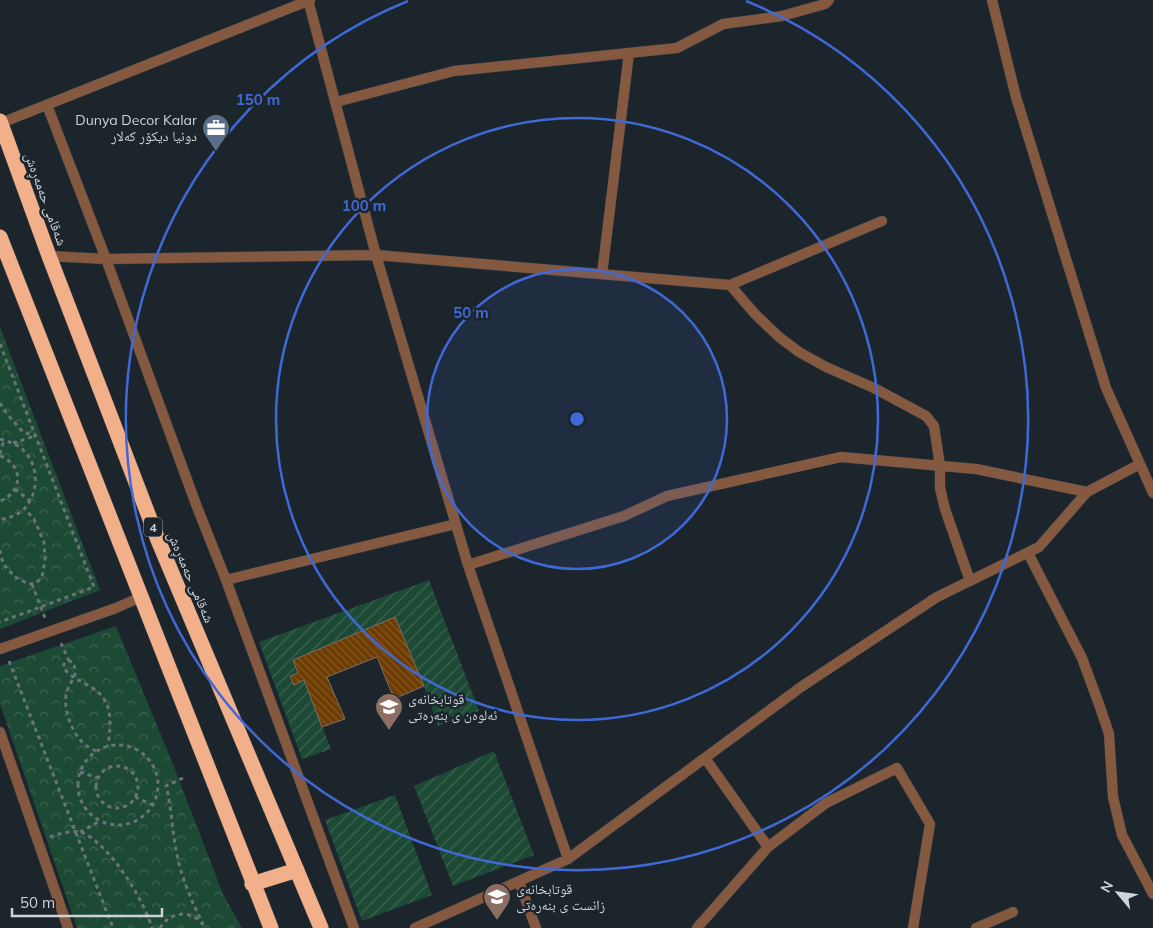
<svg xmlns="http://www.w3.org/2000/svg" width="1153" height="928" viewBox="0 0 1153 928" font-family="Mulish,'Noto Naskh Arabic',sans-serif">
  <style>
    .park { fill: url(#park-crowns) }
    .garden { fill: url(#garden-furrows) }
    .building { fill: url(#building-back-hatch); stroke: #7a7068 }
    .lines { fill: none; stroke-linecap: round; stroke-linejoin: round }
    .street-casing { stroke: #384148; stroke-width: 11 }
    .highway-casing { stroke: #384148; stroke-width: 16 }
    .path { stroke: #6b7278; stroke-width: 3; stroke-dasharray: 4 4; stroke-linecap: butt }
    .street { stroke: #855940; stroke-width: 10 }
    .highway { stroke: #f1af8a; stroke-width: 15 }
    .ring { fill: none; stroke: #4069d8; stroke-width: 2.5 }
    .labels { text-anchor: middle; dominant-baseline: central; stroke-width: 5; stroke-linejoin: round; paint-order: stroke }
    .shield { fill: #1c252c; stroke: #989fa4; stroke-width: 1 }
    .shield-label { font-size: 12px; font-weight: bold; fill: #cdd3d8 }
    .poi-label { font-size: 14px; fill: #cdd3d8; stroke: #1c252c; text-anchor: start }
    .street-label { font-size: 14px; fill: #cdd3d8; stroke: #1c252c }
    .centre { fill: #4069d8; stroke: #1c252c; stroke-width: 2.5 }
    .ring-label { font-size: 15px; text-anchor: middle; font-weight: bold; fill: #4069d8; stroke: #1c252c; stroke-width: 5; stroke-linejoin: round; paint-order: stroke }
  </style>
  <defs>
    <pattern id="park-crowns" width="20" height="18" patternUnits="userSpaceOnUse" patternTransform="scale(1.25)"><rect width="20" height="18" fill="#1d4a35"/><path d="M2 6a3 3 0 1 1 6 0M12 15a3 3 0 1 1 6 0" fill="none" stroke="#3d6352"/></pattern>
    <pattern id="garden-furrows" width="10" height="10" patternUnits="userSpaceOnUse" patternTransform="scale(1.25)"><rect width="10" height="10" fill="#1d4a35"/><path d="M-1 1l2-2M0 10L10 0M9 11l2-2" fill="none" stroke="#3d6352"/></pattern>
    <pattern id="building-back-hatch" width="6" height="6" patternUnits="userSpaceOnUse" patternTransform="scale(1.25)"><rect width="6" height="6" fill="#6e3c01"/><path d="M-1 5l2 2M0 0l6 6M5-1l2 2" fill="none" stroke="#825725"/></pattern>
  </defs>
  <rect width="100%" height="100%" fill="#1c252c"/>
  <path class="park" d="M0,327l100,263 -100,39z
    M116,626l54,131 53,137 19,34h-165l-77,-224v-38z"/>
  <path class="garden" d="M429,580l50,131 -41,15 -14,-40 -29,-69 -102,43 5,13 -8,3 4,8 10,-4 27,69 -29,10 -43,-117z
    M494,751l40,104 -81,31 -39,-100z
    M395,795l37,100 -70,26 -37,-101z"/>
  <path class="building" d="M395,617l29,69 -30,13 -17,-42 -50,20 18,42 -23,8 -18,-47 -10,5 -4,-9 8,-3 -5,-13z"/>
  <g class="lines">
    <defs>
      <path id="street" d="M308,0l68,255 92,310 100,294
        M992,0l24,97 90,291 47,105
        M336,102l118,-31 223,-23 46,-24 59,-8 43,-12 4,-4
        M47,105l59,154 91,248 29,73 128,348
        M1,123l309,-123
        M49,256l57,3 270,-4 354,30 152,-64
        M602,274l27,-221
        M730,285l25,29 24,23 20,15 27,15 48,21 52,28 8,10 6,40v22l5,21 25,72
        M1028,553l54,105 18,49 9,27 4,63 9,38 31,59
        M468,565l156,-49 43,-20 174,-39 135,12 111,23 53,-28
        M226,580l230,-56
        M0,649l116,-41 25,-11
        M0,732l68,196
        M705,758l63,89 58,-44 71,-35 33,56 -17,104
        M519,882l17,46
        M415,928l153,-69 233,-172 136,-90 102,-50 48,-55
        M697,928l71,-81
        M976,928l37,-16"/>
      <path id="highway" d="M0,121l49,135 109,284 163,388
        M0,237l271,691
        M252,884l45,-14"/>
    </defs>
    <use href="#street" class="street-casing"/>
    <use href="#highway" class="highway-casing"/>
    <path class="path" d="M0,344l94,243 -94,35
      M0,403l7,11 16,18 12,4
      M0,439c9,3 18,5 24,12 16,16 15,45 -2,60 -7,5 -14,7 -22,9
      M13,443l22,-7
      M0,454l4,-14
      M0,456c24,9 23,36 0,45
      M15,489l15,12
      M0,550l3,14 12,13 14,7 7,-1 6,-6 3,-16 -1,-19 -10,-23 -10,-11
      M32,584l13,34
      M61,643l8,18
      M9,661l104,267
      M78 785a40 40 0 1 1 80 0a40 40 0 1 1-80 0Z
      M96,751c-4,-2 -10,-5 -13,-8 -12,-12 -21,-36 -16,-52 4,-13 12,-12 6,-29l-4,-1 -4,1 -2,5c7,10 16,13 26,19 25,13 22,36 19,60
      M96 787a21 21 0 1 1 42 0a21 21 0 1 1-42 0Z
      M80,772l18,6
      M183,778l-17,8c6,23 6,46 11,69 5,24 15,47 26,69
      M135,797l18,8
      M80,832l20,-11
      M50,837c8,-3 24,-7 31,-5 28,11 63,68 71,96
      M160,928c11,-18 34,-19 45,0"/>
    <use href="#street" class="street"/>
    <use href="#highway" class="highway"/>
  </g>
  <circle cx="577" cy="419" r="150" fill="#4069d8" fill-opacity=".12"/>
  <g class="ring">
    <circle cx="577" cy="419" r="150"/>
    <circle cx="577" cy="419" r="301"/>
    <path d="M746 1A451 451 0 1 1 408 1"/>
  </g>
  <defs>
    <symbol id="office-pin" viewBox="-11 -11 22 30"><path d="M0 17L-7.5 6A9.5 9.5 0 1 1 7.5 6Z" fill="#5c6f8a" stroke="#1c252c"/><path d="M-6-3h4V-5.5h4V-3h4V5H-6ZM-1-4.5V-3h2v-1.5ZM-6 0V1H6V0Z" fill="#fff"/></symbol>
    <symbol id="school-pin" viewBox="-11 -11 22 30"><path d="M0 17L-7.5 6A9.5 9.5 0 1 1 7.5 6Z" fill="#8d6e63" stroke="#1c252c"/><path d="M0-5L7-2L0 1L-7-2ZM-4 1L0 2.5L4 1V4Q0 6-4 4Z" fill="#fff"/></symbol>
  </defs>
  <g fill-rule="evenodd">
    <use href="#office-pin" x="200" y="112" width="32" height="43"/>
    <use href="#school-pin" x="373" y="691" width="32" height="43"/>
    <use href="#school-pin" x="481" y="881" width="32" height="43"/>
  </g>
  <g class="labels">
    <rect class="shield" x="144" y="517.5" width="18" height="19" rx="4"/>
    <g class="shield-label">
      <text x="153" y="527">4</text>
    </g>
    <g class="poi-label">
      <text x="197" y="120" text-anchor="end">Dunya Decor Kalar<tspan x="197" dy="16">دونیا دیکۆر کەلار</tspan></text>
      <text x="408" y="699">قوتابخانەی<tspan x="408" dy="16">ئەلوەن ی بنەرەتی</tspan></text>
      <text x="516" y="889">قوتابخانەی<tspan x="516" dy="16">زانست ی بنەرەتی</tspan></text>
    </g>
    <g class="street-label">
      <text transform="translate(46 199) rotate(70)">شەقامی حەمەڕەش</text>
      <text transform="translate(191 577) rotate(67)">شەقامی حەمەڕەش</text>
    </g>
  </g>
  <circle cx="577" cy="419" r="8" class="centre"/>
  <g class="ring-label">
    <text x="258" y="105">150 m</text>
    <text x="364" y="211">100 m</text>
    <text x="471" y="318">50 m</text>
  </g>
  <g transform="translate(1118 893) rotate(299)" stroke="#1c252c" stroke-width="4" paint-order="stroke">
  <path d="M0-4L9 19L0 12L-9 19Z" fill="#cdd3d8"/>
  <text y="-8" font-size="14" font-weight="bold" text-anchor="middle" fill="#cdd3d8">N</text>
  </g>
  <path d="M12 908v8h150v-8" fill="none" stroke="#cdd3d8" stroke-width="2.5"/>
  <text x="20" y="908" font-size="15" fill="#cdd3d8" stroke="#1c252c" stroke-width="4" paint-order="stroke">50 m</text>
</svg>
